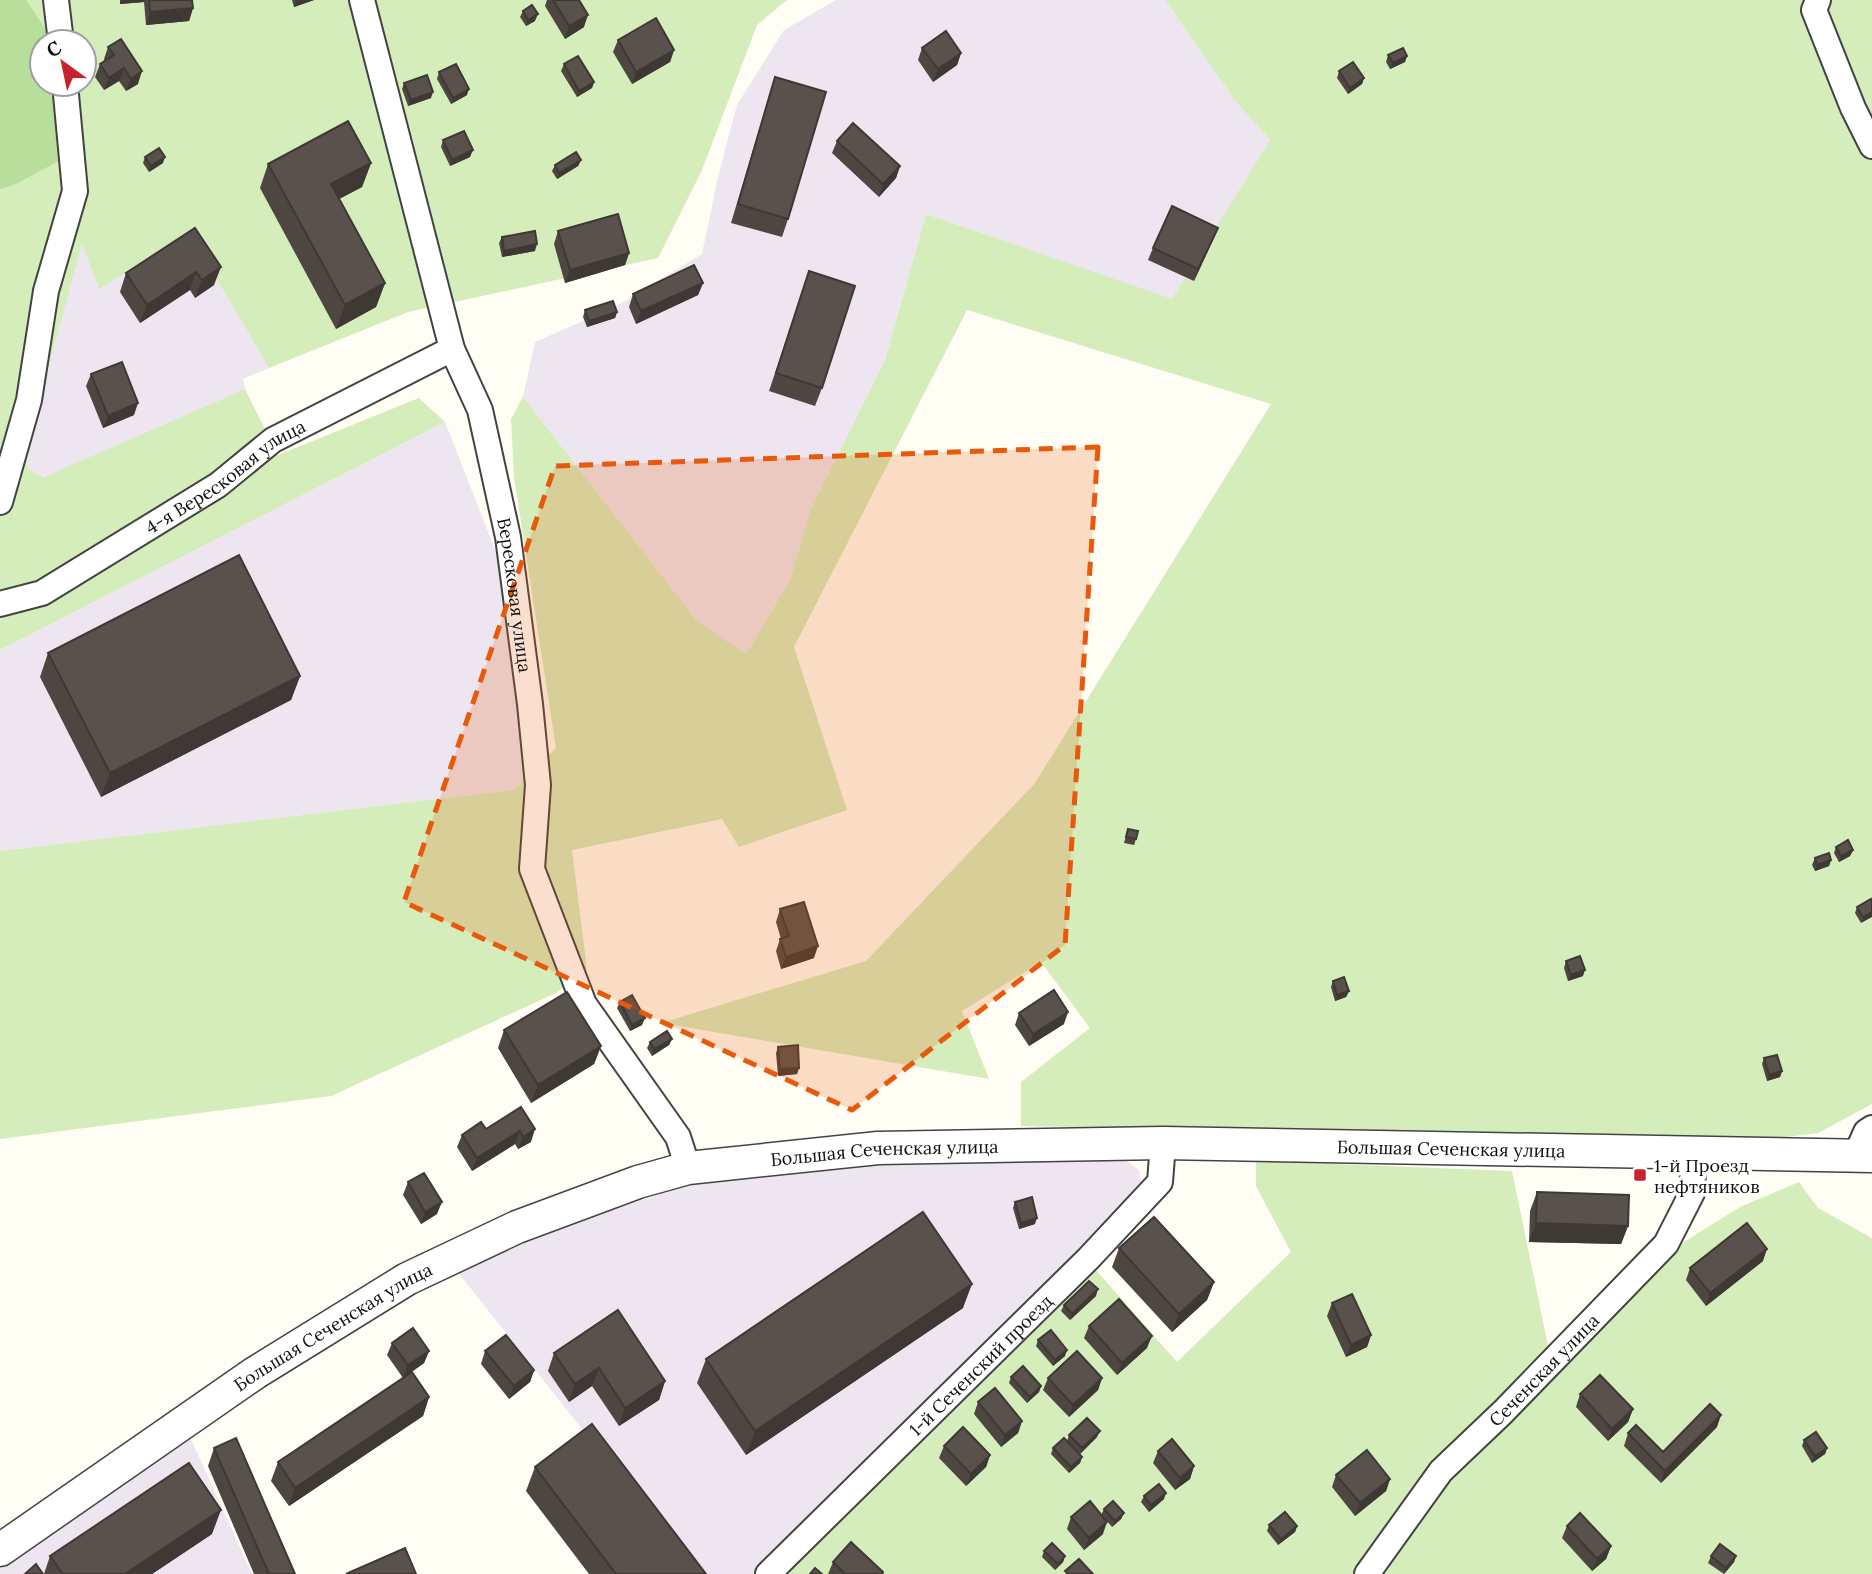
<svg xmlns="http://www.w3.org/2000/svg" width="1872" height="1574" viewBox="0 0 1872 1574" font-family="Lora,serif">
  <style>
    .industrial { fill: #ede5ef }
    .green { fill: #d5ecbb; fill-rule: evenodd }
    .forest { fill: #b9dd9a }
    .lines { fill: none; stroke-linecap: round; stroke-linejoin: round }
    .minor-casing { stroke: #434343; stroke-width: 28 }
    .tertiary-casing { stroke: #434343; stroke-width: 35 }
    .minor { stroke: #fff; stroke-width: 24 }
    .tertiary { stroke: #fff; stroke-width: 32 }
    .wall { fill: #4d4641 }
    .shaded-wall { fill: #3e3935 }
    .building { fill: #59514c; stroke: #3e3935; stroke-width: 2 }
    .marked { fill: #e8590c; fill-opacity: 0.2; stroke: #e8590c; stroke-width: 5; stroke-dasharray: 14 9; stroke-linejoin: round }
    .poi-dot { fill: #c6232d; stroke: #fff; stroke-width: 2.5 }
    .labels { text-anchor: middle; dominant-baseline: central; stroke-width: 7; stroke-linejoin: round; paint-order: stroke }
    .street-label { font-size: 18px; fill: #101010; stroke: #fff }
    .poi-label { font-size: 18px; fill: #101010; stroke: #fff; text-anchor: start }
  </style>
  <rect width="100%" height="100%" fill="#fffdf4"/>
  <path class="industrial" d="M836,0h329l71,102 34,38 -98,160 -246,-86 -41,146 -75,151 -20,69 -44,74 -49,-33 -174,-224 12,-55 80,-35 87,-53 16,-77 19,-72 47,-75z
    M190,234l79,134 -26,11 2,10 -200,88 -17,-8 -2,-19 56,-207 17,46z
    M445,422l56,143 25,212 -13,13 -513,61v-201z
    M1124,1159l15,11 2,16 -56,67 -326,321h-62l-240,-303 62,-31 182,-59 185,-18z
    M189,1435l63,139h-252v-6z"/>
  <path class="green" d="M0,0h787l-30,25 -55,145 -44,88 -250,54 -139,56 -79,-134 -91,55 -17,-45 -56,206 2,19 16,8 201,-88 33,66 141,-57 26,24 -445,228zM42,42h42v42h-42z
    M1165,0h707v1104l-54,29 -55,7 -742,-14v-44l69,-54 -49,-66 -79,49 27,68 -328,-56 205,-62 169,-178 236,-379 -304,-94 -173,337 53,163 -108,37 -17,-28 -150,31 15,119 -31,24 -225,103 -331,43v-288l513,-61 43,-42 -42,-271 -3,-58 12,-22 174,224 49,33 44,-74 20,-69 75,-151 41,-146 246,85 98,-159 -34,-38z
    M1256,1161l256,10 36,175 -118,126 -78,102h-572l315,-305 82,93 114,-110 -35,-66z
    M1799,1182l19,26 54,30v336h-494l71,-95 224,-230 67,-42z"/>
  <path class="forest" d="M0,0h26l28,42h-12v42h34l-10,73 -50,27 -16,5z"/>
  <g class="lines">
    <defs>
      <g id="minor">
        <path d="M56,0l5,42"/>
        <path id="s1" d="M362,0l90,349 28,61 28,127 22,167 8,81 -6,84 52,135 94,133 10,31"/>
        <path d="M1818,0l-4,10 39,98 19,38"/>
        <path d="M0,502l29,-102 17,-109 29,-100 -10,-107"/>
        <path id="s2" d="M0,604l42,-11 176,-108 55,-45 179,-91"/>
        <path d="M1855,1157l11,-25 6,-4"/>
        <path id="s3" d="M768,1574l320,-315 72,-77 3,-39"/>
        <path id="s4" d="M1367,1574l74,-103 62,-59 163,-168 26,-51 2,-40"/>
      </g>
      <g id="tertiary">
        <path id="s5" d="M0,1550l255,-177 152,-94 110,-52 121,-45 50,-14 190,-20 285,-5 709,13"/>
      </g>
    </defs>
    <use href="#minor" class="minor-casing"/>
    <use href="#tertiary" class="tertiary-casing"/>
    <use href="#minor" class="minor"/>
    <use href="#tertiary" class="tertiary"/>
  </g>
  <path class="wall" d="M120,0h72l1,8 -4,13 -43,4 -2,-23 -24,2z
    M292,0h22l-20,7z
    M547,0h32l5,27 -19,12 -20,-33z
    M523,11l12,10 -9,5 -6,-9z
    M618,40l56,10 -4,12 -38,22 -19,-32z
    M108,47l30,37 -12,7 -7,-10 -15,9 -9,-13 5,-13 5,-3 -1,-2z
    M922,48l39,5 -4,12 -24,17 -15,-22z
    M1388,55l19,1 -2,6 -15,7 -4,-7z
    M564,64l30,18 -2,6 -15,9 -16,-26z
    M1339,71l25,7 -2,6 -14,10 -11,-16z
    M439,72l28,23 -16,9 -14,-25z
    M775,77l13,142 -6,18 -51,-14 38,-127z
    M404,83l27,15 -23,8 -6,-17z
    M443,140l27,17 -20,9 -9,-19z
    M837,141l63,25 -4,12 -17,19 -47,-44z
    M145,157l18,6 -14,9 -6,-9z
    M581,160l-3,6 -21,13 -5,-8 3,-6z
    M371,163l-9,24 -23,12 46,84 -9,24 -40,22 -76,-141 8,-24z
    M195,228l19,57 -19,13 -5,-8 -50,33 -20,-31 6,-19z
    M1218,228l-5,12 -19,41 -46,-21 5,-12z
    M558,231l71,22 -4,12 -60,18 -11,-39z
    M502,237l33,14 -33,6 -3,-14z
    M809,271l13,117 -7,18 -46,-15z
    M703,283l-5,12 -62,29 -7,-17 4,-13z
    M585,310l32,2 -2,6 -28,9 -4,-10z
    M91,374l43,41 -31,13 -17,-42z
    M48,653l252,23 -9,24 -190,97 -61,-120z
    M1128,829l8,10 -2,6 -10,-2z
    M1836,847l17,3 -3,6 -11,6 -5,-9z
    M1815,858l16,2 -2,6 -14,5 -3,-6z
    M1871,899l-10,24 -6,-10 2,-6z
    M780,909l34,49 -33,11 -5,-18 4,-12h1l-5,-17z
    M1566,961l17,15 -15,5 -4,-13z
    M1333,981l16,10 -3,6 -11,4 -4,-14z
    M620,1002l22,23 -12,6 -13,-23z
    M1019,1013l45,11 -35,22 -14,-21z
    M504,1030l97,16 -7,18 -63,39 -33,-55z
    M672,1039l-3,6 -17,11 -5,-8 3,-6z
    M778,1047l21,21 -2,6 -19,2 -2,-23z
    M1764,1058l18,13 -2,6 -13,4 -5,-17z
    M521,1107l10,35 -13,7 -3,-5 -43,27 -15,-24 5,-12 24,-6z
    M408,1182l29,32 -16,10 -18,-29z
    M1537,1192l91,34 -7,18 -92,-2 1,-31z
    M1015,1202l20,22 -16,5 -6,-21z
    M1119,1248l95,34 -7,18 -35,32 -60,-65z
    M1763,1261l-57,45 -20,-26 4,-12z
    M1096,1296l-26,24 -9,-9 3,-6z
    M1332,1303l39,32 -4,12 -21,10 -19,-41z
    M963,1308l-217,147 -49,-72 9,-24z
    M1089,1326l58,22 -30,27 -33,-37z
    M1038,1340l27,16 -12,10 -17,-20z
    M392,1343l37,8 -5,12 -21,15 -16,-23z
    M485,1351l49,19 -4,12 -21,17 -28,-35z
    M554,1353l111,28 -6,19 -40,26 -27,-40 -23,16 -21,-31z
    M1011,1377l30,9 -2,6 -12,11 -18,-20z
    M1048,1378h54l-4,12 -29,27 -26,-27z
    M1580,1394l53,15 -5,13 -20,19 -32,-34z
    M429,1397l-6,19 -134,90 -18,-25 7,-19z
    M978,1402l44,19 -4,12 -17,14 -27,-33z
    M1717,1427l-56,56 -37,-37 4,-13 35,19z
    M1069,1435l28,2 -17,17 -13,-13z
    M1804,1440l23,8 -2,6 -13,9 -10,-17z
    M944,1446l46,9 -4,12 -20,19 -27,-28z
    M214,1448l81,126h-41l-46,-108z
    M1053,1448l29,9 -2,6 -11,10 -18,-19z
    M1158,1451l36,15 -4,13 -15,11 -22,-27z
    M535,1467l171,107h-117l-63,-83z
    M1336,1475l54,4 -4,12 -31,25 -23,-29z
    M1144,1496l20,3 -15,13 -8,-10z
    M1104,1509l20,4 -3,6 -9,8 -10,-12 1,19 -19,16 -17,-21 4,-12 30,-2z
    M1269,1525l28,1 -2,6 -17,13 -11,-14z
    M1567,1526l44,20 -5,13 -14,12 -30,-33z
    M212,1534l-60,40h-108l6,-18z
    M1044,1551l21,5 -2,6 -8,8 -13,-13z
    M1711,1556h25l-2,6 -10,12 -16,-11z
    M833,1562l50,10v2h-55z"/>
  <path class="shaded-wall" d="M121,0h24l-1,2 -24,2z
    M297,0h17l-20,7z
    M193,8l-4,13 -43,4 4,-13z
    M538,14l-3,7 -9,5 2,-6z
    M588,15l-4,12 -19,12 4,-13z
    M674,50l-4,12 -38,22 4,-12z
    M961,53l-4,12 -24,17 5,-13z
    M1407,56l-2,6 -15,7 3,-6z
    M124,68l-5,13 -15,9 5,-12z
    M142,71l-4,13 -12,7 5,-12z
    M1364,78l-2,6 -14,10 2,-6z
    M594,82l-2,6 -15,9 2,-6z
    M469,89l-2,6 -16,9 2,-6z
    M433,92l-2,6 -23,8 3,-6z
    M473,150l-3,7 -20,9 2,-6z
    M165,157l-2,6 -14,9 2,-6z
    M581,160l-3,6 -21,13 2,-6z
    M371,163l-9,24 -40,21 9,-24z
    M900,166l-4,12 -17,19 4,-13z
    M1218,228l-5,12 -19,41 4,-12z
    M537,244l-2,7 -33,6 2,-6z
    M629,253l-4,12 -60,18 5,-13z
    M221,267l-7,18 -19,13 7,-18z
    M196,272l-6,18 -50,33 7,-18z
    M385,283l-9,24 -40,22 9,-24z
    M703,283l-5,12 -62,29 5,-13z
    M617,312l-2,6 -28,9 2,-6z
    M138,403l-4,12 -31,13 5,-12z
    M300,676l-9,24 -190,97 9,-24z
    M1853,850l-3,6 -11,6 2,-6z
    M1831,860l-2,6 -14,5 2,-6z
    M1872,912v5l-11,6 2,-6z
    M818,946l-4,12 -33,11 5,-12z
    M1585,970l-2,6 -15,5 3,-6z
    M1349,991l-3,6 -11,4 2,-6z
    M1068,1012l-4,12 -35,22 4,-12z
    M645,1018l-3,7 -12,6 2,-6z
    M672,1039l-3,6 -17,11 2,-7z
    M601,1046l-7,18 -63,39 7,-18z
    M799,1068l-2,6 -19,2 2,-7z
    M1782,1071l-2,6 -13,4 2,-6z
    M535,1129l-4,13 -13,7 5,-12z
    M520,1131l-5,13 -43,27 5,-13z
    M442,1202l-5,12 -16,10 4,-12z
    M1037,1218l-2,6 -16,5 2,-6z
    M1536,1223l92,3 -7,18 -92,-2z
    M1767,1249l-4,12 -57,45 4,-13z
    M1214,1282l-7,18 -35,32 7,-18z
    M972,1284l-9,24 -217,147 9,-24z
    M1098,1289l-2,7 -26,24 2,-6z
    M1371,1335l-4,12 -21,10 5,-12z
    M1152,1336l-5,12 -30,27 5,-12z
    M1067,1350l-2,6 -12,10 2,-6z
    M429,1351l-5,12 -21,15 5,-13z
    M599,1368l-7,18 -23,16 6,-18z
    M534,1370l-4,12 -21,17 5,-13z
    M1102,1378l-4,12 -29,27 4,-12z
    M665,1381l-6,19 -40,26 6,-18z
    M1041,1386l-2,6 -12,11 3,-6z
    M429,1397l-6,19 -134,90 6,-18z
    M1633,1409l-5,13 -20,19 4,-12z
    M1721,1415l-4,12 -56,56 4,-12z
    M1022,1421l-4,12 -17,14 4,-12z
    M1100,1431l-3,6 -17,17 2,-6z
    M1827,1448l-2,6 -13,9 3,-7z
    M990,1455l-4,12 -20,19 5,-12z
    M1082,1457l-2,6 -11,10 2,-6z
    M1194,1466l-4,13 -15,11 5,-12z
    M1390,1479l-4,12 -31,25 5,-13z
    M1166,1493l-2,6 -15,13 2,-7z
    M221,1510l-9,24 -60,40h-27z
    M1124,1513l-3,6 -9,8 3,-6z
    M1107,1522l-4,12 -19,16 5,-12z
    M1297,1526l-2,6 -17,13 3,-6z
    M1611,1546l-5,13 -14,12 5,-12z
    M1065,1556l-2,6 -8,8 3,-6z
    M1736,1556l-2,6 -10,12 2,-6z"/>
  <path class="building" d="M149,0h43l1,8 -43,4z
    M553,0h26l9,15 -19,11z
    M532,5l6,9 -10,6 -5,-9z
    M656,18l18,32 -38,22 -18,-32z
    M946,31l15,22 -23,16 -16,-21z
    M121,39l21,32 -11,8 -7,-11 -15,10 -9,-14 14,-9 -6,-8z
    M1403,48l4,8 -14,7 -5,-8z
    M578,56l16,26 -15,9 -15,-27z
    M1353,62l11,16 -14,10 -11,-17z
    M456,64l13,25 -16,9 -14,-26z
    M427,75l6,17 -22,8 -7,-17z
    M775,77l51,15 -38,127 -50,-15z
    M348,121l23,42 -40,21 54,99 -40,22 -77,-141z
    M853,123l47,43 -17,18 -46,-43z
    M464,131l9,19 -21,10 -9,-20z
    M159,148l6,9 -14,9 -6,-9z
    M576,152l5,8 -22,13 -4,-8z
    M1172,206l46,22 -20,41 -45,-21z
    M618,214l11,39 -59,17 -12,-39z
    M195,228l26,39 -19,13 -6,-8 -49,33 -21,-32z
    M535,231l2,13 -33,7 -2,-14z
    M694,265l9,18 -62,28 -8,-17z
    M809,271l46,15 -33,102 -46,-15z
    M613,301l4,11 -28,9 -4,-11z
    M122,362l16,41 -30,13 -17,-42z
    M239,555l61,121 -190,97 -62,-120z
    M1128,829l10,2 -2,8 -10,-2z
    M1848,840l5,10 -12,6 -5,-9z
    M1829,853l2,7 -14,5 -2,-7z
    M1871,899l1,2v11l-9,5 -6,-10z
    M804,902l14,44 -32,11 -6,-18 9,-3 -9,-27z
    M1580,956l5,14 -14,5 -5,-14z
    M1344,977l5,14 -12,4 -4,-14z
    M1054,990l14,22 -35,22 -14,-21z
    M567,992l34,54 -63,39 -34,-55z
    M632,995l13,23 -13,7 -12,-23z
    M667,1031l5,8 -18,10 -4,-7z
    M798,1045l1,23 -19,1 -2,-22z
    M1777,1055l5,16 -13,4 -5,-17z
    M521,1107l14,22 -12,8 -3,-6 -43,27 -15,-23 19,-13 5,7z
    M424,1173l18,29 -17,10 -17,-30z
    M1537,1192l92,3 -1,31 -92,-3z
    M1032,1197l5,21 -16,5 -6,-21z
    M923,1212l49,72 -217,147 -49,-72z
    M1154,1217l60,65 -35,32 -60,-66z
    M1747,1223l20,26 -57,44 -20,-25z
    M1089,1281l9,8 -26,25 -8,-9z
    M1352,1294l19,41 -20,10 -19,-42z
    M1119,1299l33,37 -30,27 -33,-37z
    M618,1310l47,71 -40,27 -26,-40 -24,16 -21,-31z
    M413,1328l16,23 -21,14 -16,-22z
    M1051,1330l16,20 -12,10 -17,-20z
    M506,1335l28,35 -20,16 -29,-35z
    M1077,1351l25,27 -29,27 -25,-27z
    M1023,1366l18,20 -11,11 -19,-20z
    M412,1372l17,25 -134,91 -17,-26z
    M1600,1375l33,34 -21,20 -32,-35z
    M995,1388l27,33 -17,14 -27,-33z
    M1710,1404l11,11 -56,56 -37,-38 8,-8 27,27z
    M1087,1418l13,13 -18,17 -13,-13z
    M592,1424l114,150h-90l-81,-107z
    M963,1427l27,28 -19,19 -27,-28z
    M1816,1432l11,16 -12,8 -11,-16z
    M236,1438l59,136h-26l-55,-126z
    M1064,1438l18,19 -11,10 -18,-19z
    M1172,1439l22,27 -14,12 -22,-27z
    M1367,1450l23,29 -30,24 -24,-28z
    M189,1463l32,47 -96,64h-62l-13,-18z
    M1159,1484l7,9 -15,12 -7,-9z
    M1090,1501l17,21 -18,16 -18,-21z
    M1113,1501l11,12 -9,8 -11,-12z
    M1285,1512l12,14 -16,13 -12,-14z
    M1580,1513l31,33 -14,13 -30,-33z
    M851,1542l32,30 -1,2h-37l-12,-12z
    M1052,1543l13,13 -7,8 -14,-13z
    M1720,1544l16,12 -10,12 -15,-12z
    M405,1548l11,26h-70z
    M1079,1559l14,15h-25l-3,-3z
    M36,1564l7,10h-18z
    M815,1568l7,6h-12z"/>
  <path class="marked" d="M1098,447l-33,498 -213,165 -448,-208 151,-436z"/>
  <rect class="poi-dot" x="1633" y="1168" width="14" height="14" rx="3.5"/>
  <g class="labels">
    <g class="street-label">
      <text stroke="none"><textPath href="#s2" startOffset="261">4-я Вересковая улица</textPath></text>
      <text stroke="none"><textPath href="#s1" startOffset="616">Вересковая улица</textPath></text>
      <text stroke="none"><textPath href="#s5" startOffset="1556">Большая Сеченская улица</textPath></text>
      <text stroke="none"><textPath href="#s5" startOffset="989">Большая Сеченская улица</textPath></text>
      <text stroke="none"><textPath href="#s5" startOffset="401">Большая Сеченская улица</textPath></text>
      <text stroke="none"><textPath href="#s3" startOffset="298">1-й Сеченский проезд</textPath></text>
      <text stroke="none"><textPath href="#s4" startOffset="271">Сеченская улица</textPath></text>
    </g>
    <g class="poi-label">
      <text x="1654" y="1165">1-й Проезд<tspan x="1654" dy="21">нефтяников</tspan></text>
    </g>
  </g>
  <g transform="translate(63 63) rotate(327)"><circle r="33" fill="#ffffff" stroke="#9f9f9f" stroke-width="2"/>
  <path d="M0-5L12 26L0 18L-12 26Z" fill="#c6232d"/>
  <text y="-10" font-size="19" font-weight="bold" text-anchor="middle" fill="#101010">С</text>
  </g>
</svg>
